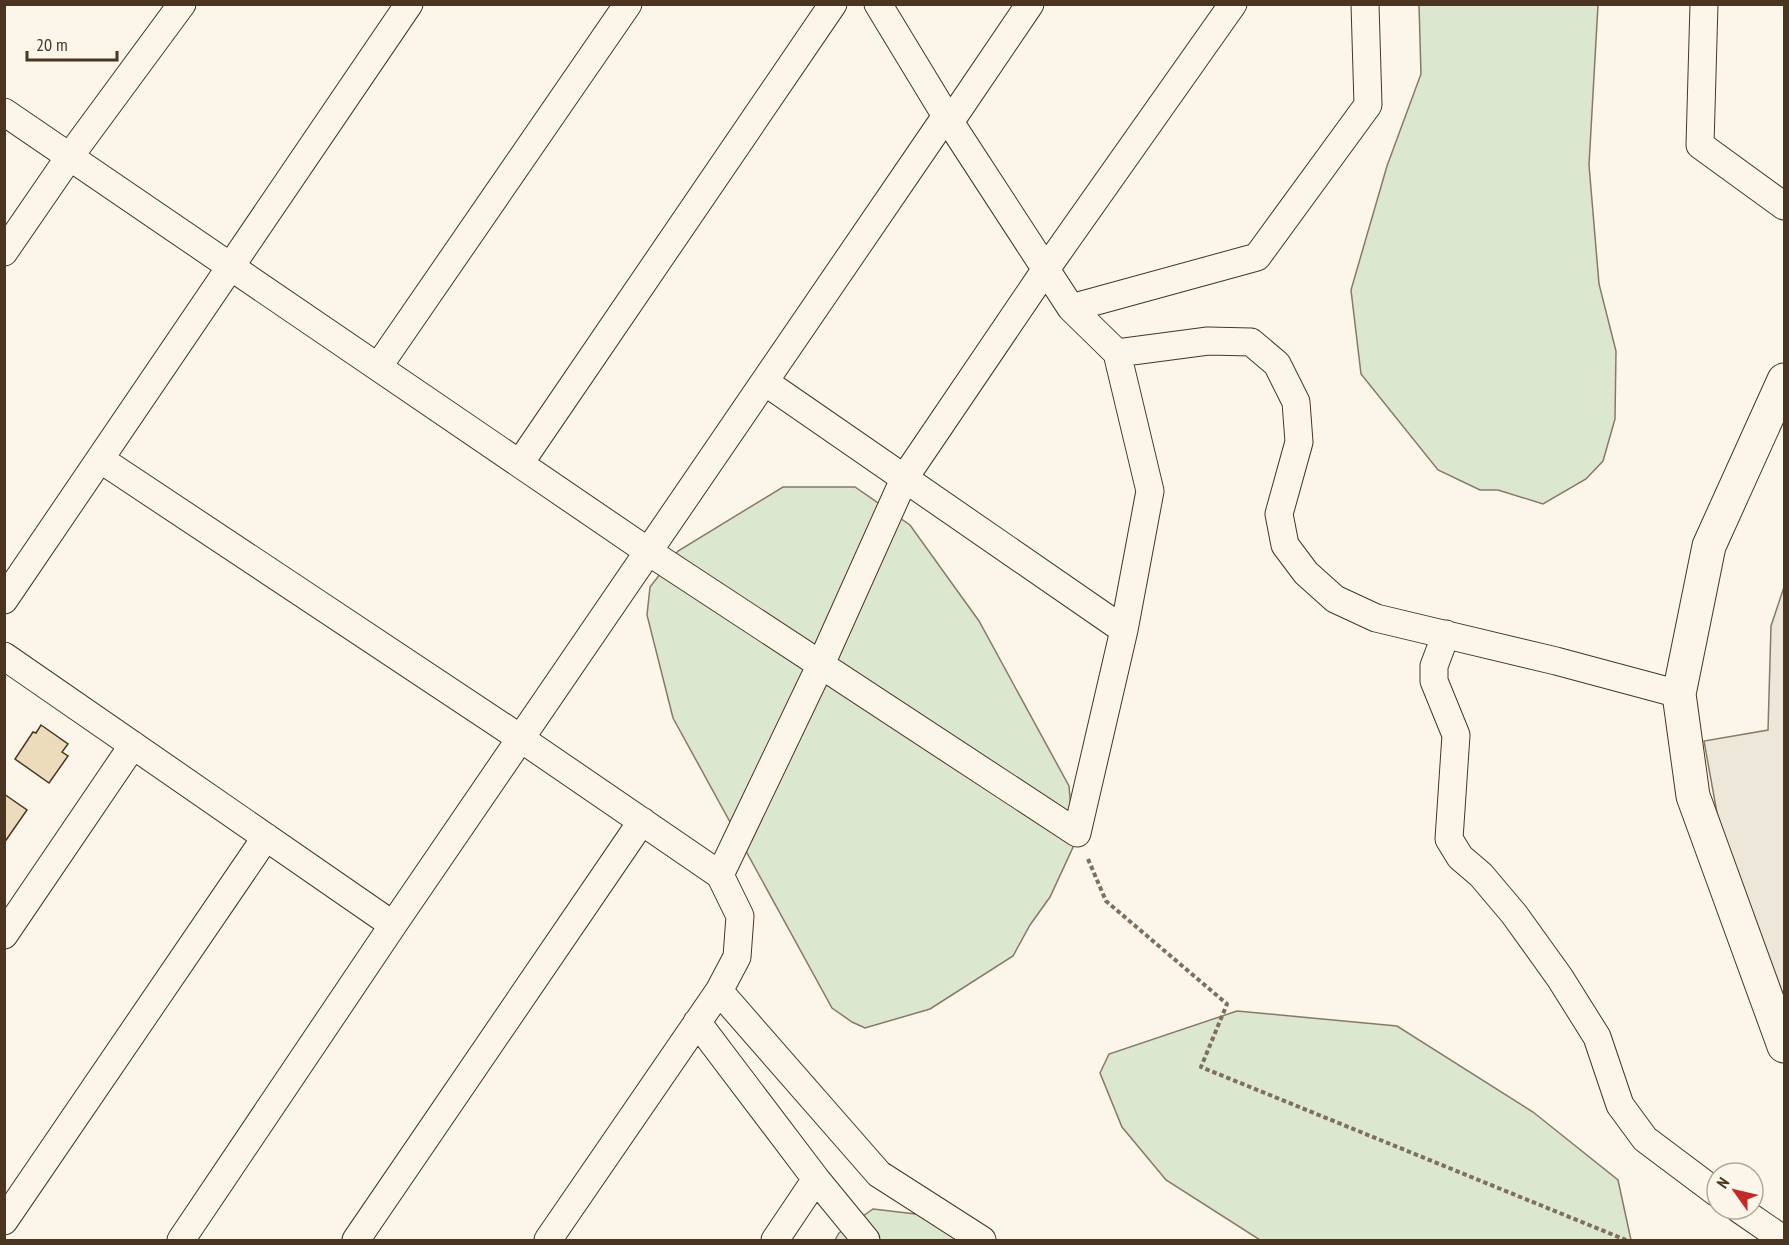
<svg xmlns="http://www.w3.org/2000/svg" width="1789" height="1245" viewBox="0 0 1789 1245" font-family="'PT Sans Narrow',sans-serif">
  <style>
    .green { fill: #dce7d0; stroke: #887966; stroke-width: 1.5 }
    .parking { fill: #ede7d9; stroke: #887966; stroke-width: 1.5 }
    .building { fill: #ecdcbc; stroke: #4a3520; stroke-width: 1.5 }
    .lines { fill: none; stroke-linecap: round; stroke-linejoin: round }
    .minor-casing { stroke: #4a3520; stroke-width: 29 }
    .tertiary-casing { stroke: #4a3520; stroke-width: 35 }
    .path { stroke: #7f6f5c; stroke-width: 4; stroke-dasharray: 4.5 3; stroke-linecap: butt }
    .minor { stroke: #fbf6e9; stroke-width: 27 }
    .tertiary { stroke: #fbf6e9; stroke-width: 33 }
  </style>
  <rect width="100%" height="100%" fill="#fbf6e9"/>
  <path class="green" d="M1419,5h179l-9,160 10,119 17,67 -1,68 -12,42 -17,18 -43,25 -45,-14h-18l-42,-20 -77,-96 -10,-84 36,-124 34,-92z
    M783,487h72l55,38 69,96 90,165 5,59 -24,52 -20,28 -17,31 -83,53 -65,19 -13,-6 -20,-14 -159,-290 -26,-103 3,-28 28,-36z
    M1237,1011l160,15 136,86 85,68 13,60h-371l-94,-60 -44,-53 -22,-54 9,-19z
    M873,1209l51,6 36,25h-125l4,-7z"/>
  <path class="parking" d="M1784,587v413l-36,-93 -31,-94 -13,-72 64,-11 3,-104z"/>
  <path class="building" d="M41,725l27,19 -6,8 6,4 -19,27 -34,-24 18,-27 3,1z
    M4,794l23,16 -23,33z"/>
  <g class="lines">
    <defs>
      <path id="minor" d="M1704,4l-4,141 84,61
        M4,112l645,440 428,281 47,-203 26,-139 -33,-138 -46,-45 -125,-192 -68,-112
        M950,122l80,-118
        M4,252l66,-96 112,-152
        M1071,308l186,-51 111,-152 -3,-101
        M1117,353l91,-12 43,1 26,22 19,38 3,40 -20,72 6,31 21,28 29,26 41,19 180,43 123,33
        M378,367l250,-363
        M765,382l359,248
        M100,459l420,279 200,137 20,41 -3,41 -18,34 -171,249
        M520,463l313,-459
        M4,600l405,-596
        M1446,634l-12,32v15l22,54 -7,104 11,18 21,18 33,39 46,64 37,59 23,68 25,34 72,54
        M4,656l389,269
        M720,875l101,-211 84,-187 141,-208 187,-265
        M4,935l129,-190
        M719,991l160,183 103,66
        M697,1022l119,157 50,61
        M1739,1209l45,31
        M4,1221l262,-384
        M181,1240l212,-315 553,-809
        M356,1240l286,-419
        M775,1240l41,-61"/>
      <path id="tertiary" d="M1784,380l-75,166 -30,148 14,102 91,250"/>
    </defs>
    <use href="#minor" class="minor-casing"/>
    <use href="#tertiary" class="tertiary-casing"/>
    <path class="path" d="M1088,859l18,42 121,103 -26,63 425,173"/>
    <use href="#minor" class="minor"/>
    <use href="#tertiary" class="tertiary"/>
  </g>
  <rect width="1789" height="1245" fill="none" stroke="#4a3520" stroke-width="12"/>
  <g transform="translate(1735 1191) rotate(304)"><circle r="28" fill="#fbf6e9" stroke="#b4a999" stroke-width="1.5"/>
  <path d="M0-4.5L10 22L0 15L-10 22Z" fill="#c62828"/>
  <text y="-9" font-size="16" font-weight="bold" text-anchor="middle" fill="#4a3520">N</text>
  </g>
  <path d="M27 51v9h90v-9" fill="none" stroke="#4a3520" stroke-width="3"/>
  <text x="36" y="51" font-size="18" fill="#4a3520" stroke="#fbf6e9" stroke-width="4.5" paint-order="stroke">20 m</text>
</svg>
